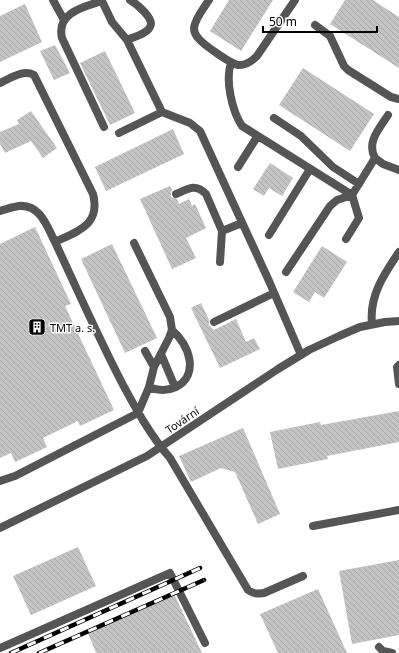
<svg xmlns="http://www.w3.org/2000/svg" width="399" height="653" viewBox="0 0 399 653" font-family="'Noto Sans',sans-serif">
  <style>
    .building { fill: url(#building-back-hatch) }
    .lines { fill: none; stroke-linecap: round; stroke-linejoin: round }
    .service { stroke: #555; stroke-width: 8 }
    .minor { stroke: #555; stroke-width: 8 }
    .tertiary { stroke: #555; stroke-width: 8 }
    .rail-casing { stroke: #000; stroke-width: 4.5 }
    .rail { stroke: #fff; stroke-width: 3; stroke-dasharray: 9; stroke-linecap: butt }
    .labels { text-anchor: middle; dominant-baseline: central; stroke-width: 3; stroke-linejoin: round; paint-order: stroke }
    .poi-label { font-size: 11px; fill: #000; stroke: #fff; text-anchor: start }
    .street-label { font-size: 11px; fill: #000; stroke: #fff }
  </style>
  <defs>
    <pattern id="building-back-hatch" width="6" height="6" patternUnits="userSpaceOnUse"><rect width="6" height="6" fill="#c4c4c4"/><path d="M-1 5l2 2M0 0l6 6M5-1l2 2" fill="none" stroke="#a7a7a7"/></pattern>
  </defs>
  <rect width="100%" height="100%" fill="#fff"/>
  <path class="building" d="M229,0h44l-32,51 -31,-20z
    M345,0h28l26,17v51l-69,-44z
    M25,4l17,38 -42,20v-46z
    M55,45l15,28 -16,7 -14,-29z
    M105,51l30,62 -25,12 -30,-62z
    M303,68l71,46 -24,37 -71,-46z
    M31,111l26,37 -14,10 -12,-17 -26,12 -5,-9v-12l19,-8 -2,-4z
    M173,129l11,25 -78,37 -11,-24z
    M270,163l23,15 -11,18 -13,-8 -5,8 -11,-7z
    M170,186l2,4 -1,3v4l6,2 2,5 10,-5 3,7 3,-2 11,24 -20,10 10,20 -24,11 -32,-70z
    M35,227l36,77 -6,2 49,104 -34,16 -2,-5 -35,17 4,9 -32,15 -4,-9 -11,5v-214z
    M112,244l45,94 -32,15 -44,-94z
    M322,246l25,16 -23,36 -9,-6 -6,10 -16,-10z
    M201,303l8,17v5l5,5 22,-11 10,23 8,-4 6,11 -40,19 -29,-60z
    M399,411v31l-72,14 1,3 -50,10 -8,-37 50,-10 1,3z
    M243,428l37,86 -22,10 -23,-52 -14,-4 -30,14 -12,-26z
    M78,547l18,39 -65,29 -18,-39z
    M399,560v75l-47,9 -13,-73z
    M318,589l29,64h-69l-18,-39z
    M174,594l28,59h-106l-8,-20z"/>
  <g class="lines">
    <path class="service" d="M53,0l11,20
      M209,0c-5,8 -14,18 -15,28 0,4 2,8 5,11 5,6 32,25 39,26 8,1 14,-4 19,-9l38,-56
      M315,25l15,11 14,30 4,4 43,27 8,2
      M127,40c6,-3 20,-6 23,-13 5,-8 -13,-23 -20,-27
      M231,63c-6,17 1,48 11,63l110,69
      M0,83c11,-5 23,-14 34,-8l59,119c8,31 -15,37 -38,48 22,47 43,95 67,141 14,26 28,52 48,75l78,132c6,4 9,4 16,3l39,-17
      M274,118l27,18 32,31 26,17
      M104,127l-42,-89c-6,-25 21,-31 40,-37l10,21 15,18 35,72
      M119,133l43,-21 28,11 10,8 69,150 32,74
      M375,158c-9,-16 5,-30 13,-43
      M238,167l19,-30
      M176,194c12,-5 19,-11 30,0l16,37 -2,31
      M0,211c6,-2 13,-4 19,-5 21,-2 28,20 36,36
      M222,231l20,-8
      M269,235l41,-66
      M346,239l13,-21 -7,-23 23,-37 8,6 16,6
      M286,272l44,-66 7,-6 15,-5
      M214,322l60,-29
      M145,351l9,16
      M161,354l14,33
      M399,365l-2,2 2,17
      M149,387c9,4 18,4 27,0 24,-12 13,-43 -4,-57
      M0,481l15,-5 123,-63 11,-26 5,-20 15,-29 3,-8 -2,-13 -36,-74
      M313,526l86,-16
      M379,647l4,4 9,2
      M0,648l170,-75 35,70"/>
    <path class="minor" d="M372,324c-3,-28 12,-50 27,-72"/>
    <path class="tertiary" d="M0,528l147,-72 131,-87 31,-19 30,-14 21,-9 25,-5 14,-1"/>
    <defs>
      <path id="rail" d="M11,653l189,-85
        M39,653l165,-73"/>
    </defs>
    <use href="#rail" class="rail-casing"/>
    <use href="#rail" class="rail"/>
  </g>
  <defs>
    <symbol id="building-square" viewBox="-11 -11 22 22"><rect x="-9" y="-9" width="18" height="18" rx="4" fill="#000" stroke="#fff"/><path d="M-4-6H4V6H1V3H-1V6H-4ZM-2.5-4.3h1.7v1.8h-1.7ZM.8-4.3h1.7v1.8H.8ZM-2.5-1h1.7V.8h-1.7ZM.8-1h1.7V.8H.8Z" fill="#fff"/></symbol>
  </defs>
  <g fill-rule="evenodd">
    <use href="#building-square" x="27" y="317" width="20" height="20"/>
  </g>
  <g class="labels">
    <g class="poi-label">
      <text x="50" y="327">TMT a. s.</text>
    </g>
    <g class="street-label">
      <text transform="translate(182 420) rotate(-34)">Tovární</text>
    </g>
  </g>
  <path d="M263 26v6h114v-6" fill="none" stroke="#000000" stroke-width="2"/>
  <text x="269" y="26" font-size="12" fill="#000000" stroke="#ffffff" stroke-width="3" paint-order="stroke">50 m</text>
</svg>
